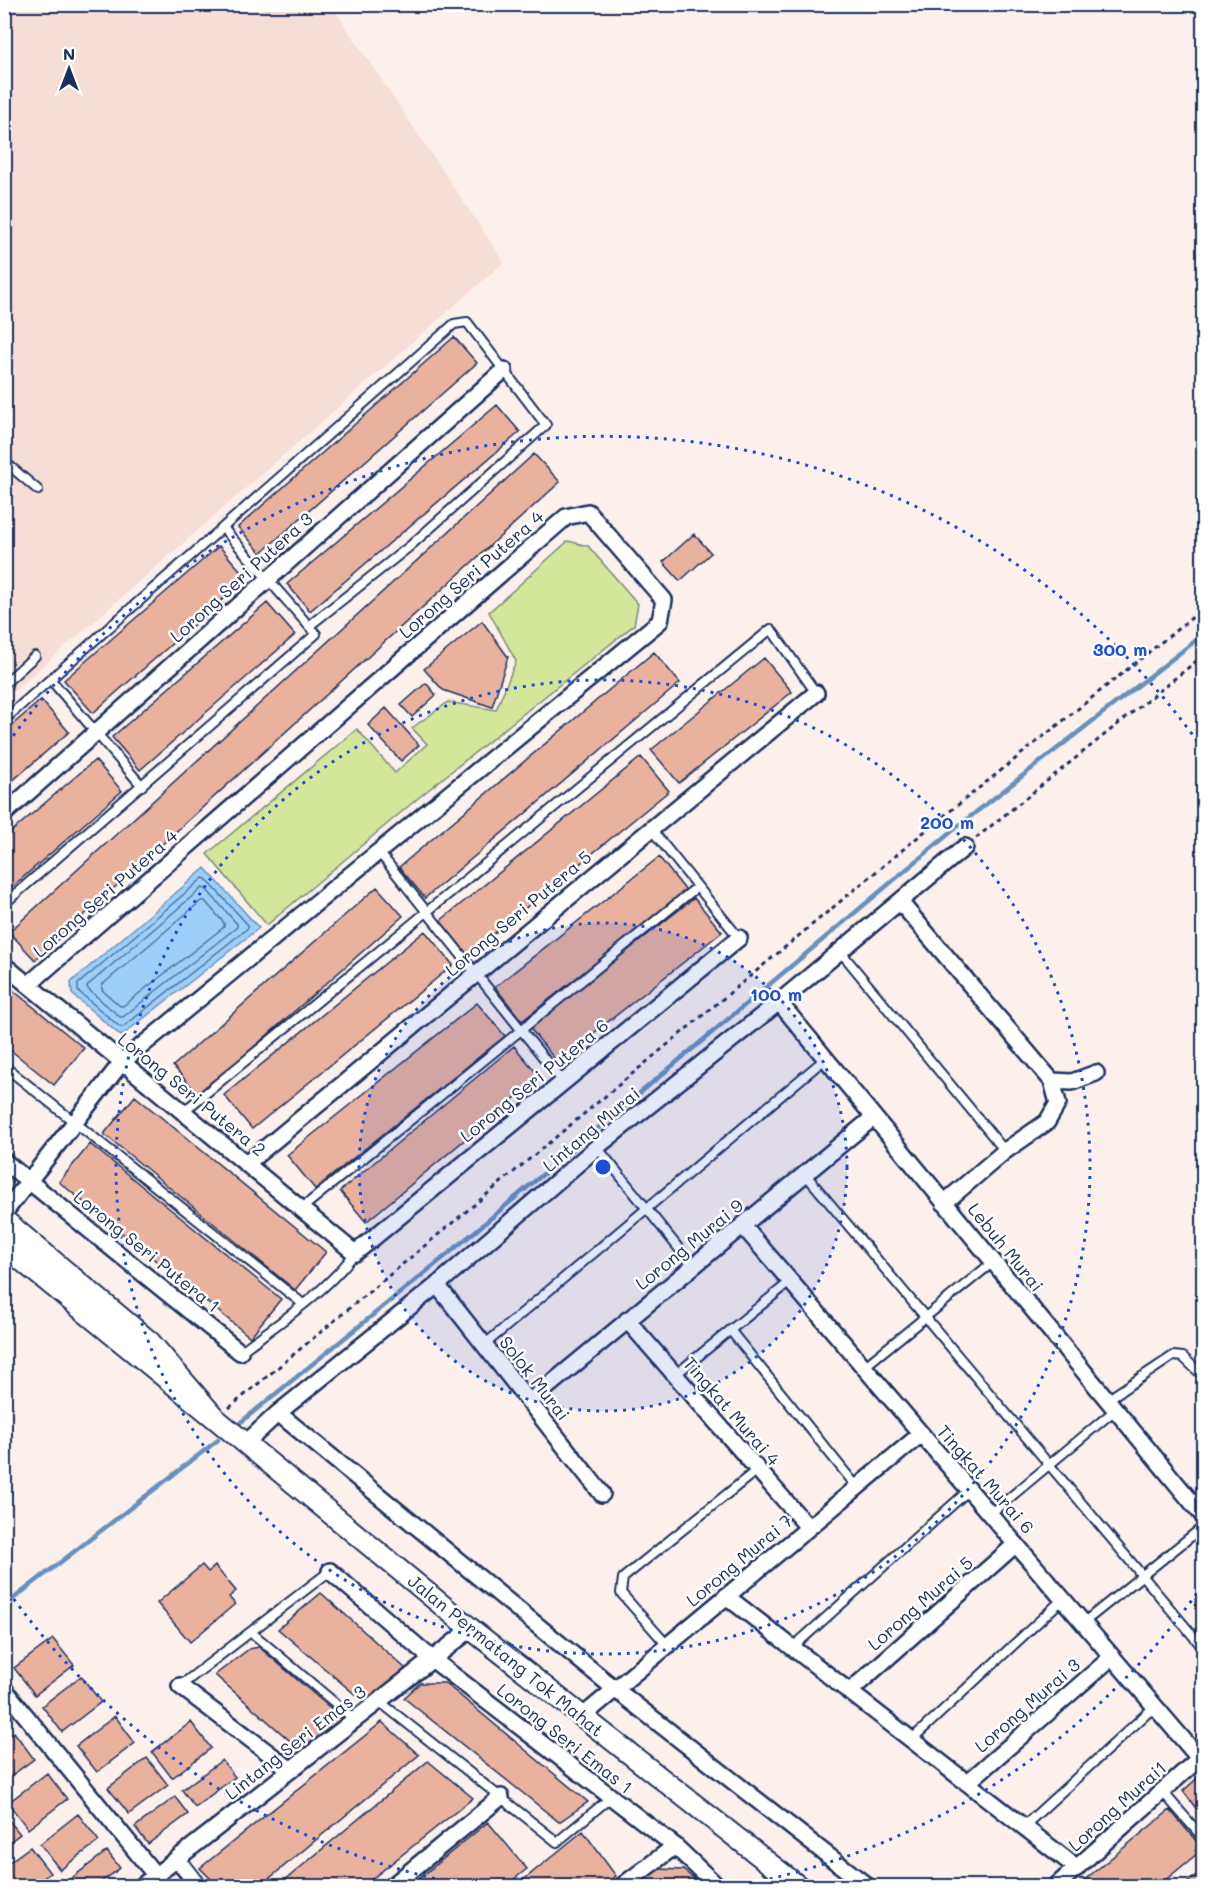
<svg xmlns="http://www.w3.org/2000/svg" width="1208" height="1891" viewBox="0 0 1208 1891" font-family="Mali,sans-serif">
  <style>
    .built { fill: #f6ddd5 }
    .green { fill: #d4e69a; stroke: #788a7c; stroke-width: 1.5 }
    .water { fill: #9cd0fa; stroke: #6890bc; stroke-width: 1.5 }
    .lines { fill: none; stroke-linecap: round; stroke-linejoin: round }
    .shore { stroke: #4f6f9c; stroke-width: 1.5 }
    .stream { stroke: #6890bc; stroke-width: 4.5 }
    .building { fill: #e9b29e; stroke: #1b2f5e; stroke-width: 1.5 }
    .service-casing { stroke: #1b2f5e; stroke-width: 12 }
    .minor-casing { stroke: #1b2f5e; stroke-width: 20 }
    .tertiary-casing { stroke: #1b2f5e; stroke-width: 24 }
    .path { stroke: #1b2f5e; stroke-width: 3; stroke-dasharray: 4.5 4.5; stroke-linecap: butt }
    .service { stroke: #fff; stroke-width: 8 }
    .minor { stroke: #fff; stroke-width: 15 }
    .tertiary { stroke: #fff; stroke-width: 20 }
    .ring { fill: none; stroke: #1d4ed8; stroke-width: 3; stroke-dasharray: 3 6 }
    .labels { text-anchor: middle; dominant-baseline: central; stroke-width: 5; stroke-linejoin: round; paint-order: stroke }
    .street-label { font-size: 18px; fill: #1b2f5e; stroke: #fff }
    .centre { fill: #1d4ed8; stroke: #fff; stroke-width: 3 }
    .ring-label { font-size: 18px; text-anchor: middle; font-weight: bold; fill: #1d4ed8; stroke: #fff; stroke-width: 5; stroke-linejoin: round; paint-order: stroke }
  </style>
  <rect width="100%" height="100%" fill="#fbf0ec"/>
  <filter id="ink" filterUnits="userSpaceOnUse"><feTurbulence type="fractalNoise" baseFrequency=".0167" numOctaves="2"/><feDisplacementMap in="SourceGraphic" scale="12" xChannelSelector="R" yChannelSelector="G"/><feConvolveMatrix kernelMatrix="1 2 1 2 8 2 1 2 1" color-interpolation-filters="sRGB"/></filter>
  <g filter="url(#ink)">
    <path class="built" d="M5,5h326l173,257 -499,437z"/>
    <path class="green" d="M568,541l20,5 50,58 -4,21 -217,174 -150,126 -60,-71 150,-125 38,44 32,-29 -15,-16 36,-26 48,8 20,-49 -27,-49z"/>
    <path class="water" d="M205,868l54,60 -138,108 -49,-42 -1,-12z"/>
    <g class="lines">
      <path class="shore" d="M203,878l3,1 42,46v3l-125,99h-3l-42,-36v-7z
        M202,888l4,1 31,35v3l-114,90h-3l-32,-28 -1,-3z
        M201,901h4l19,22v4l-101,79h-3l-18,-16v-5z"/>
      <path class="stream" d="M241,1422l207,-168 509,-427 247,-193
        M4,1606l214,-166"/>
    </g>
    <path class="building" d="M454,337l23,26 -216,190 -23,-26z
      M497,405l23,27 -210,179 -23,-27z
      M534,454l26,28 -525,478 -26,-28z
      M694,534l17,19 -31,28 -17,-19z
      M219,546l28,32 -154,135 -29,-33z
      M267,603l28,32 -155,135 -28,-33z
      M482,621l26,36 -16,50 -49,-17 -19,-21z
      M654,652l26,31 -255,215 -26,-31z
      M764,658l28,34 -113,91 -28,-33z
      M426,683l10,12 -24,22 -11,-12z
      M41,700l28,32 -65,56v-56z
      M386,708l33,37 -18,16 -33,-36z
      M641,757l28,34 -201,164 -28,-34z
      M95,760l27,31 -118,103v-56z
      M659,857l27,34 -164,130 -27,-34z
      M377,887l26,29 -204,179 -26,-29z
      M694,898l28,34 -165,130 -27,-34z
      M425,931l28,34 -201,164 -28,-34z
      M4,983l80,65 -30,37 -50,-40z
      M477,1003l28,33 -190,153 -28,-34z
      M514,1046l26,31 -174,145 -26,-31z
      M135,1096l191,156 -31,38 -191,-156z
      M90,1144l191,155 -31,38 -191,-155z
      M202,1565l6,7 7,-6 21,25 -7,6 6,7 -45,38 -33,-39z
      M321,1593l85,76 -42,33 -86,-73z
      M53,1639l21,26 -39,30 -21,-27z
      M259,1647l83,71 -33,30 -13,-2 -81,-71 34,-26z
      M81,1676l20,26 -39,30 -20,-26z
      M420,1683h25l143,119 -29,20 -155,-124z
      M115,1716l20,27 -38,29 -21,-26z
      M191,1722l20,26 -39,30 -20,-26z
      M382,1722l37,33 -159,131h-42l-18,-18z
      M14,1732l20,27 -30,22v-41z
      M147,1758l21,27 -39,29 -21,-26z
      M222,1760l13,17 -40,30 -13,-17z
      M428,1761l45,37 -110,88h-85z
      M1204,1772v47l-21,-28z
      M47,1773l20,26 -39,30 -20,-26z
      M175,1797l13,17 -40,30 -13,-17z
      M1170,1810l33,39 -45,37h-81z
      M4,1814l16,20 -16,12z
      M78,1814l21,27 -39,29 -20,-26z
      M488,1822l39,47 -22,17h-95z
      M583,1831l33,45 -14,10h-86z
      M30,1847l20,26 -17,13h-29v-20z
      M107,1851l13,17 -24,18h-24l-4,-5z
      M658,1869l25,1 20,16h-69z
      M1204,1870v16h-21z"/>
    <g class="lines">
      <defs>
        <path id="service" d="M4,461l34,29
          M51,680l91,106
          M4,684l31,-28
          M4,720l450,-396 13,-2 79,103 -136,121 -101,80
          M651,829l88,109
          M378,851l185,231
          M4,904l312,-270 -93,-106
          M840,951l165,200
          M4,1066l299,238
          M183,1112l588,-483 45,64
          M597,1147l96,119
          M806,1175l398,474
          M301,1209l396,-322
          M730,1330l127,157
          M484,1345l342,-287
          M240,1352c40,-30 85,-59 115,-99
          M864,1367l129,-105
          M675,1375l116,-94
          M1107,1400l66,-44 10,1 21,20
          M990,1514l125,-104
          M1083,1623l121,-97
          M251,1632l104,88
          M667,1645l-46,-52 2,-15 135,-109
          M792,1648l177,-158
          M180,1686l150,-115
          M379,1701l178,141 53,-44
          M911,1740l152,-141
          M1162,1791l42,48
          M1023,1827l131,-120"/>
        <path id="minor" d="M4,814l500,-444
          M900,902l152,179 20,1 24,-9
          M4,965l351,288 384,-315
          M779,1002l425,515
          M4,1161l236,191
          M246,1164l570,-471
          M944,1203l61,-52 42,-29 11,-19 -6,-22
          M4,1213l118,-151 532,-436 6,-5 4,-21 -76,-88 -22,5 -538,468
          M743,1226l456,532
          M437,1285l165,209
          M627,1320l181,207
          M529,1402l345,-285
          M278,1413l337,276 252,197
          M245,1444l33,-31 159,-128 160,-138 182,-145 186,-155
          M330,1571l102,88 243,187 42,40
          M726,1596l351,272
          M180,1686l111,84
          M4,1689l152,187
          M849,1692l167,-148
          M583,1716l338,-282
          M967,1783l145,-126
          M177,1859l21,27
          M142,1886l329,-257
          M392,1886l109,-89
          M622,1886l53,-40
          M1056,1886l148,-132"/>
        <path id="tertiary" d="M4,1220l146,122 66,77 -212,-173
          M216,1419l255,210 327,257"/>
      </defs>
      <use href="#service" class="service-casing"/>
      <use href="#minor" class="minor-casing"/>
      <use href="#tertiary" class="tertiary-casing"/>
      <path class="path" d="M976,838l228,-183
        M229,1408l695,-576 280,-224"/>
      <use href="#service" class="service"/>
      <use href="#minor" class="minor"/>
      <use href="#tertiary" class="tertiary"/>
    </g>
  </g>
  <circle cx="603" cy="1167" r="244" fill="#1d4ed8" fill-opacity=".12"/>
  <g class="ring">
    <circle cx="603" cy="1167" r="244"/>
    <circle cx="603" cy="1167" r="487"/>
    <path d="M1202 1586A731 731 0 0 1 736 1886M470 1886A731 731 0 0 1 8 1591M8 743A731 731 0 0 1 1202 748"/>
  </g>
  <g class="labels">
    <g class="street-label">
      <text transform="translate(471 574) rotate(-41)">Lorong Seri Putera 4</text>
      <text transform="translate(241 577) rotate(-42)">Lorong Seri Putera 3</text>
      <text transform="translate(105 893) rotate(-41)">Lorong Seri Putera 4</text>
      <text transform="translate(518 913) rotate(-40)">Lorong Seri Putera 5</text>
      <text transform="translate(534 1080) rotate(-39)">Lorong Seri Putera 6</text>
      <text transform="translate(192 1094) rotate(39)">Lorong Seri Putera 2</text>
      <text transform="translate(591 1129) rotate(-40)">Lintang Murai</text>
      <text transform="translate(689 1244) rotate(-39)">Lorong Murai 9</text>
      <text transform="translate(1006 1247) rotate(51)">Lebuh Murai</text>
      <text transform="translate(147 1251) rotate(39)">Lorong Seri Putera 1</text>
      <text transform="translate(535 1378) rotate(52)">Solok Murai</text>
      <text transform="translate(732 1411) rotate(49)">Tingkat Murai 4</text>
      <text transform="translate(986 1479) rotate(49)">Tingkat Murai 6</text>
      <text transform="translate(739 1560) rotate(-40)">Lorong Murai 7</text>
      <text transform="translate(920 1603) rotate(-41)">Lorong Murai 5</text>
      <text transform="translate(506 1655) rotate(39)">Jalan Permatang Tok Mahat</text>
      <text transform="translate(1027 1705) rotate(-41)">Lorong Murai 3</text>
      <text transform="translate(565 1738) rotate(38)">Lorong Seri Emas 1</text>
      <text transform="translate(295 1742) rotate(-38)">Lintang Seri Emas 3</text>
      <text transform="translate(1117 1806) rotate(-42)">Lorong Murai1</text>
    </g>
  </g>
  <circle cx="603" cy="1167" r="9" class="centre"/>
  <g class="ring-label">
    <text x="1120" y="656">300 m</text>
    <text x="947" y="829">200 m</text>
    <text x="776" y="1001">100 m</text>
  </g>
  <rect width="1208" height="1891" fill="none" stroke="#fff" stroke-width="24"/>
  <rect x="12" y="12" width="1184" height="1867" fill="none" stroke="#1b2f5e" stroke-width="2" filter="url(#ink)"/>
  <g transform="translate(69 69)" stroke="#ffffff" stroke-width="4.5" paint-order="stroke">
  <path d="M0-4.5L10 22L0 15L-10 22Z" fill="#1b2f5e"/>
  <text y="-9" font-size="16" font-weight="bold" text-anchor="middle" fill="#1b2f5e">N</text>
  </g>
</svg>
